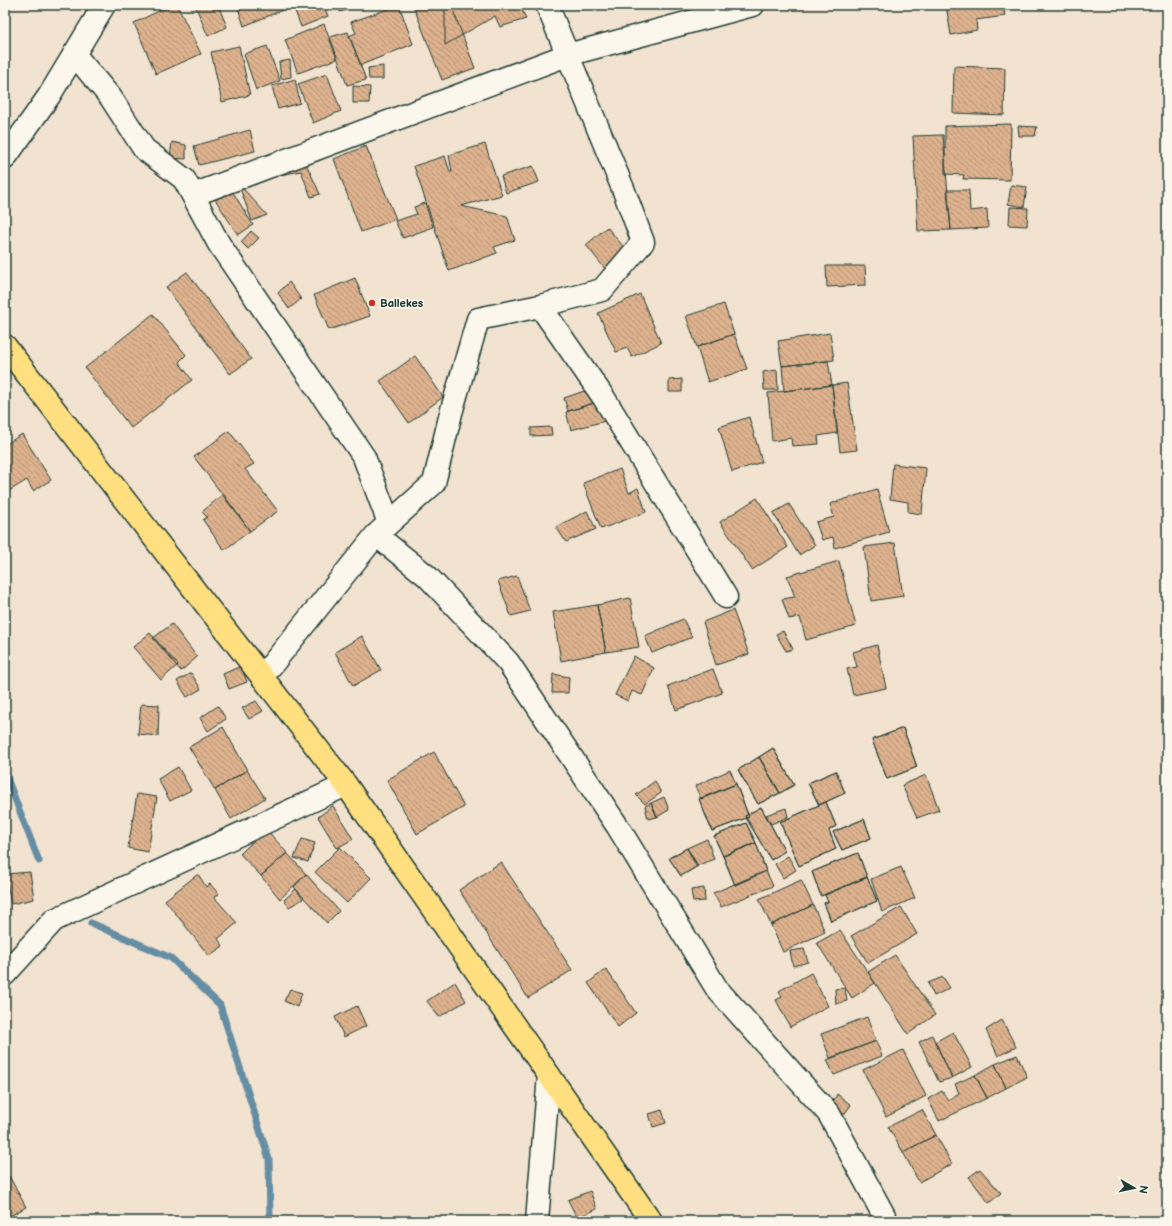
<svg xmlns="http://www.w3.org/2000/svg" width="1172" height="1226" viewBox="0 0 1172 1226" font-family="'Balsamiq Sans',sans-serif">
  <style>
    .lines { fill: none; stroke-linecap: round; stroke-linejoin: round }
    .stream { stroke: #658ea4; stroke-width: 7 }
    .building { fill: url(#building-back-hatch); stroke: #1f3d34 }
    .minor-casing { stroke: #1f3d34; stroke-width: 25 }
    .major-casing { stroke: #1f3d34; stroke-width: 25 }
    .minor { stroke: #fbf7ec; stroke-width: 22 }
    .major { stroke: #ffdf80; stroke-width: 22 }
    .poi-dot { fill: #c8321e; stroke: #fbf7ec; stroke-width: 1.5 }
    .labels { text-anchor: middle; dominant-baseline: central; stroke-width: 3; stroke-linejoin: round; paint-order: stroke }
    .poi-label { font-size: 11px; font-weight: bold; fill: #1f3d34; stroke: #fbf7ec; text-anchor: start }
  </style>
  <defs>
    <pattern id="building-back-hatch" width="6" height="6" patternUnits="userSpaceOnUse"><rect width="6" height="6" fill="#deb28e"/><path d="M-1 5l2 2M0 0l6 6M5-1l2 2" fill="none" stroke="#b39275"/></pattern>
  </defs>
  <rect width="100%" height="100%" fill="#f2e2d0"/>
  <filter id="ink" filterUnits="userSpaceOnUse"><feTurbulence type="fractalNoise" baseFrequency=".025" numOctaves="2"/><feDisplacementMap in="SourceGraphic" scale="8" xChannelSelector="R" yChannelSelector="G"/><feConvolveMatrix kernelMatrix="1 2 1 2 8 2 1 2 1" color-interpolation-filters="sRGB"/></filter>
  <g filter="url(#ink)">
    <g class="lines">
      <path class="stream" d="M5,773l34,88
        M91,923l80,35 49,47 49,154 1,62"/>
    </g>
    <path class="building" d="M171,5h6l24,49 -45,20 -22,-51z
      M195,5h23l9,22 -19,9z
      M237,5h55v1l-48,20z
      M293,5h19l-17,6z
      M311,5h12l5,11 -27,11 -6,-16z
      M338,5h23l-21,7z
      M399,5l14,39 -52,21 -12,-29 7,-3 -5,-11z
      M413,5h38l24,63 -33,12z
      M445,5h75l6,14 -26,8 -5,-11 -50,29z
      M946,5h57l2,11 -29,4 1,10 -26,5z
      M324,24l13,35 -39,14 -13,-33z
      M348,32l18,48 -19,5 -17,-48z
      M239,46l11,49 -28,7 -11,-50z
      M267,46l13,35 -24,9 -12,-36z
      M290,60l1,17 -10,2 -2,-17z
      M383,66v13h-14l-1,-11z
      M954,66l51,2 -1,47 -51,-2z
      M327,74l14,37 -28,12 -15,-39z
      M295,79l5,24 -22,6 -6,-23z
      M353,86l17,1 -1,16h-16z
      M1011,124l-1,56 -47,-1 1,-4 -19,-1v-48z
      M1018,126l19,1 -2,9h-16z
      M250,130l5,21 -56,14 -5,-19z
      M943,135l8,95 -33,1 -5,-95z
      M172,142l14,3v14l-16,-1z
      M485,144l17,51 -41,11 46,10 8,24 -21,7 3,6 -48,18 -35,-105 31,-10 5,16h2l-3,-17z
      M366,146l30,73 -35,13 -27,-73z
      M303,157l17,37 -9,3 -10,-26 -63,12z
      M533,166l6,16 -33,11 -5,-17z
      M238,183l29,32 -15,6z
      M1011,185l16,2 -3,20 -16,-3z
      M229,186l24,39 -15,10 -25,-39z
      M947,190h22l1,21 17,-2 1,19 -37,2z
      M425,203l8,24 -30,11 -8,-17 22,-7 -3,-7z
      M1010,207l18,1 -1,18 -18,-1z
      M607,227l24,29 -21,19 -24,-30z
      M251,231l8,7 -11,11 -7,-7z
      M826,266h39l1,19 -39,2z
      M187,272l64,87 -21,15 -64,-87z
      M355,278l15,38 -41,14 -15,-35z
      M289,282l12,17 -12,10 -11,-16z
      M640,294l21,49 -29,14 -5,-9 -11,4 -18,-39z
      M724,304l10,30 -37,13 -11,-31z
      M153,314l33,41 -7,7 13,18 -61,48 -46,-60z
      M830,333l4,27 -52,6 -4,-25z
      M734,334l13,35 -39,13 -11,-35z
      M415,356l28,41 -34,26 -29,-42z
      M828,361l4,24 -48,6 -2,-25z
      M777,370l1,20h-14l-1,-18z
      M682,379v13h-13v-12z
      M847,383l10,67 -17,2 -8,-67z
      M832,385l5,48 -19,3 1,8 -27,2 -1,-8 -19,3 -4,-48z
      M596,387l4,14 -32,10 -4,-13z
      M600,401l5,20 -34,9 -5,-18z
      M749,417l13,45 -30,10 -13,-45z
      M551,427l1,8 -21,1v-8z
      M229,431l25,33 -9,5 33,42 -28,20 -56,-74z
      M22,434l29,46 -18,11 -6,-11 -18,11 -4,-5v-41z
      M893,464l33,4 -4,46 -14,-2v-10l-18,-3z
      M620,469l9,24 9,-5 8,24 -45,17 -18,-46z
      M877,489l12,43 -54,16 -2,-11 -11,3 -6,-18 18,-5 -4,-13z
      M223,494l27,37 -26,19 -21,-30 4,-3 -5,-5z
      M757,498l31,49 -36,23 -32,-48z
      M789,504l26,41 -16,10 -26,-42z
      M587,511l9,18 -30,13 -10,-15z
      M895,543l8,53 -32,5 -7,-54z
      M839,561l17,65 -50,14 -6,-23 -11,2 -7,-20 13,-2 -8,-21z
      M517,576l13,35 -19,5 -13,-35z
      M630,598l9,49 -33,5 -9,-47z
      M597,605l9,47 -45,9 -8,-49z
      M733,610l16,44 -33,11 -13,-43z
      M683,619l9,18 -40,16 -7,-17z
      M172,624l25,33 -16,14 -28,-33z
      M783,631l10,18 -7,2 -10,-17z
      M150,633l28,32 -17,15 -28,-33z
      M362,636l19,34 -28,16 -18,-34z
      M877,645l9,43 -33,7 -6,-26 10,-2 -4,-15z
      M634,656l20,12 -12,27 -10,-4 -4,10 -13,-6z
      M241,666l6,16 -18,7 -6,-15z
      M713,669l9,24 -46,17 -8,-24z
      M191,673l10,16 -14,8 -10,-16z
      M553,674l16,3 -1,16h-16z
      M256,701l7,10 -14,8 -7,-11z
      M141,704l18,1 -1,31 -20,-2z
      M218,706l8,13 -18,12 -8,-13z
      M223,727l24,43 -32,20 -26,-43z
      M903,728l14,39 -30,12 -15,-39z
      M903,728l14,39 -30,12 -15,-39z
      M773,748l21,37 -14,8 -21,-36z
      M773,748l21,37 -14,8 -21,-36z
      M434,752l30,55 -47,27 -30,-54z
      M759,757l21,36 -22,11 -20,-34z
      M759,757l21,36 -22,11 -20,-34z
      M178,767l13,23 -21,11 -12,-22z
      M247,770l18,28 -34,21 -16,-29z
      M730,770l6,14 -35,15 -6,-13z
      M836,771l9,22 -26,12 -11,-22z
      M836,771l9,22 -26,12 -11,-22z
      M926,775l13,35 -22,8 -15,-33z
      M655,781l6,12 -16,11 -9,-9z
      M736,784l13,33 -37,14 -13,-32z
      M736,784l13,33 -37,14 -13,-32z
      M137,794l20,3 -9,55 -20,-4z
      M664,797l5,13 -12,7 -6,-14z
      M826,802l10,24 -7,4 7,19 -37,17 -19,-44z
      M826,802l10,24 -7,4 7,19 -37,17 -19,-44z
      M651,803l6,14 -9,2 -3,-13z
      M333,806l20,33 -16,9 -19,-31z
      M761,807l24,44 -14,9 -26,-44z
      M761,807l24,44 -14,9 -26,-44z
      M786,808l2,9 -17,7 -5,-9z
      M864,819l7,19 -29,12 -9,-18z
      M864,819l7,19 -29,12 -9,-18z
      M746,823l10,20 -33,13 -9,-20z
      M746,823l10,20 -33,13 -9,-20z
      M266,829l21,24 -26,23 -21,-22z
      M302,839l13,4 -7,19 -14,-4z
      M707,839l7,20 -18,7 -9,-18z
      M756,843l10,28 -31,14 -12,-29z
      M756,843l10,28 -31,14 -12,-29z
      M340,847l31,31 -24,25 -32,-31z
      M687,848l11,18 -17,10 -12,-18z
      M687,848l11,18 -17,10 -12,-18z
      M287,853l19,21 -26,25 -19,-23z
      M858,853l9,24 -46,19 -9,-24z
      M858,853l9,24 -46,19 -9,-24z
      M788,856l8,14 -13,8 -8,-14z
      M501,862l71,108 -44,28 -69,-108z
      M901,867l14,31 -33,14 -11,-33z
      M766,871l7,15 -52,21 -8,-14z
      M30,872l4,27 -23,5 -6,-30z
      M198,874l8,13 4,-3 9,10 -5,3 23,26 -19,16 5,7 -14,10 -44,-56z
      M306,874l33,37 -12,12 -33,-36z
      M867,877l10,24 -46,20 -7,-18 4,-1 -3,-7z
      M867,877l10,24 -46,20 -7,-18 4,-1 -3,-7z
      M801,880l12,25 -42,20 -12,-26z
      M704,888l1,13 -12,1 -2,-12z
      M296,889l7,10 -14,8 -5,-7z
      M813,905l12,27 -42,20 -12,-27z
      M901,907l16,27 -49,29 -17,-27z
      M840,930l35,53 -23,15 -35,-55z
      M804,949l4,13 -15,4 -3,-15z
      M895,955l40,60 -27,19 -40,-62z
      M606,969l30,44 -18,14 -30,-44z
      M811,973l17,33 -38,21 -14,-27 6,-3 -3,-6z
      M943,977l7,11 -16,8 -6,-13z
      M455,982l11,19 -27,16 -12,-16z
      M845,988l2,13 -11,3 -1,-15z
      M290,989l12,4 -5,14 -13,-6z
      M357,1006l9,20 -22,11 -9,-20z
      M867,1017l9,24 -46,17 -9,-24z
      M1002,1020l14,27 -18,9 -12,-26z
      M953,1032l19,35 -20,11 -17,-36z
      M932,1035l20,43 -13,4 -20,-40z
      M876,1041l6,15 -48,19 -7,-15z
      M903,1050l23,46 -40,21 -23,-47z
      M1017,1055l10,22 -21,11 -11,-24z
      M995,1064l11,24 -19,10 -12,-23z
      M975,1075l12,23 -48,23 -11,-22 14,-8 6,9 11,-7 -4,-9z
      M837,1094l14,11 -8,11 -13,-8z
      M662,1110l4,13 -13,4 -4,-13z
      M922,1110l14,25 -33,17 -15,-25z
      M936,1135l16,29 -33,18 -16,-30z
      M980,1169l21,24 -12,10 -20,-26z
      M9,1176l17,31 -21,12v-41z
      M590,1191l7,18 -20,9 -9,-18z"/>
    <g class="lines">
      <defs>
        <path id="minor" d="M74,54l37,44 33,51 40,30 35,65 145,213 25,66
          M5,158l44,-62 55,-91
          M193,195l374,-140 186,-50
          M540,306l64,92 122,199
          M376,535l51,41 81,86 110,165 99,162 112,125 58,107
          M262,677l114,-142 58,-52 17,-70 27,-94 62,-13 62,-16 41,-48 -19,-51 -77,-186
          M5,974l49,-54 292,-135
          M537,1221l12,-146"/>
        <path id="major" d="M5,346l341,439 305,436"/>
      </defs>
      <use href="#minor" class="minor-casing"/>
      <use href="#major" class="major-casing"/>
      <use href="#minor" class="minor"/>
      <use href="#major" class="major"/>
    </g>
  </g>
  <circle class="poi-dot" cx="372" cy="303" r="4"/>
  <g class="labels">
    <g class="poi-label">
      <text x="380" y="303">Ballekes</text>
    </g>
  </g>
  <rect width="1172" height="1226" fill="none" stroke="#fbf7ec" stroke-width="20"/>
  <rect x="10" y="10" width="1152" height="1206" fill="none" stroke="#1f3d34" stroke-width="1.5" filter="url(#ink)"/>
  <g transform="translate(1134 1188) rotate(99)" stroke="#fbf7ec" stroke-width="3" paint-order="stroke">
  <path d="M0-3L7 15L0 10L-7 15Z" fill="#1f3d34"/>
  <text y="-6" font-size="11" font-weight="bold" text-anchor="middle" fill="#1f3d34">N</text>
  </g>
</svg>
